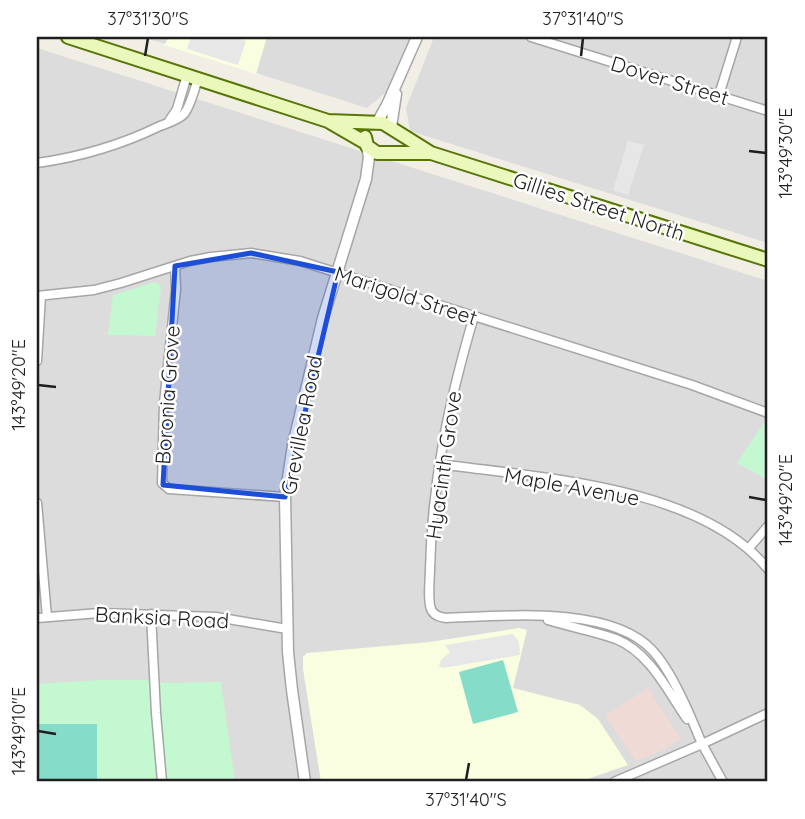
<svg xmlns="http://www.w3.org/2000/svg" width="805" height="819" viewBox="0 0 805 819" font-family="Quicksand,sans-serif">
  <style>
    .residential { fill: #dddcdc }
    .commercial { fill: #f0dad5 }
    .education { fill: #fafee0 }
    .park { fill: #c3f8d0 }
    .pitch { fill: #85ddc9 }
    .parking { fill: #e7e7e7 }
    .lines { fill: none; stroke-linecap: round; stroke-linejoin: round }
    .minor-casing { stroke: #a6a6a6; stroke-width: 11 }
    .tertiary-casing { stroke: #a6a6a6; stroke-width: 13 }
    .secondary-casing { stroke: #587507; stroke-width: 16 }
    .minor { stroke: #fff; stroke-width: 8 }
    .tertiary { stroke: #fff; stroke-width: 10 }
    .secondary { stroke: #ebf8bb; stroke-width: 12 }
    .marked { fill: #1d4ed8; fill-opacity: 0.2; stroke: #1d4ed8; stroke-width: 5; stroke-linejoin: round }
    .ticks { fill: none; stroke: #1f1f1f; stroke-width: 2.5 }
    .labels { text-anchor: middle; dominant-baseline: central; stroke-width: 5; stroke-linejoin: round; paint-order: stroke }
    .street-label { font-size: 21px; fill: #1f1f1f; stroke: #fff }
    .neatline { fill: none; stroke: #1f1f1f; stroke-width: 2.5 }
    .ticks-label { font-size: 18px; text-anchor: middle; fill: #1f1f1f }
  </style>
  <rect width="100%" height="100%" fill="#f0eee5"/>
  <path class="residential" d="M143,37h274l-20,46 -30,25z
    M434,37h334v206l-358,-112 -4,-23z
    M37,48l731,233v501h-731z"/>
  <path class="commercial" d="M648,688l33,51 -17,11 -28,11 -31,-45z"/>
  <path class="education" d="M169,37h98l-11,37 -92,-29z
    M519,628l8,2 -14,58 67,17 18,14 30,46 -49,17h-258l-18,-113v-12l4,-4 123,-11z"/>
  <path class="park" d="M155,282l6,4 -6,50 -47,-1 5,-40z
    M764,423l4,2v55l-31,-17z
    M100,680h44l22,3 55,-1 14,100h-198v-98z"/>
  <path class="pitch" d="M503,660l15,52 -45,12 -14,-52z
    M37,724h60v58h-60z"/>
  <path class="parking" d="M191,37h43l12,4 -8,24 -51,-16z
    M628,141l16,4 -16,50 -15,-5z
    M513,634l6,8 1,13 -77,13 -4,-2 2,-6 9,-8 -5,-7z"/>
  <g class="lines">
    <defs>
      <path id="minor" d="M531,37l237,74
        M719,95l18,-58
        M169,121l8,-12 10,-34
        M37,163c43,-6 84,-18 123,-37 8,-3 18,-6 24,-12 7,-9 10,-24 14,-35
        M175,266l1,23 -12,114 -2,80 7,6 116,8
        M37,296l57,-6 27,-7 69,-22 21,-4 40,-4 49,8 392,124 76,28
        M474,316c-25,85 -42,164 -44,253 0,10 -3,34 2,42 3,5 8,6 14,7 58,-2 164,-13 206,32 20,21 39,67 50,94
        M37,361l4,-65
        M439,464c101,14 260,21 329,105
        M37,503l10,114
        M749,548l19,-22
        M151,614l5,99 6,69
        M37,618l62,-5 117,4 71,12
        M548,620c22,7 46,11 68,19 34,14 51,51 71,80
        M701,742l22,40
        M614,782l88,-38 66,-31"/>
      <path id="tertiary" d="M377,123l10,-18 30,-68
        M391,127l5,-33
        M305,782l-13,-92 -4,-38 -3,-155 8,-52 30,-127 43,-139 3,-22 -2,-11"/>
      <path id="secondary" d="M68,37l260,84 38,22
        M328,121l55,2 48,30 337,107
        M365,137l2,9 10,7h54"/>
    </defs>
    <use href="#minor" class="minor-casing"/>
    <use href="#tertiary" class="tertiary-casing"/>
    <use href="#secondary" class="secondary-casing"/>
    <use href="#minor" class="minor"/>
    <use href="#tertiary" class="tertiary"/>
    <use href="#secondary" class="secondary"/>
  </g>
  <path class="marked" d="M251,253l87,19 -53,225 -122,-12 12,-219z"/>
  <path class="ticks" d="M145,56l3,-18M581,56l2,-18M749,151l17,2M38,385l18,2M749,497l17,3M38,731l18,3M466,780l3,-17"/>
  <g class="labels">
    <g class="street-label">
      <text transform="translate(670 80) rotate(17)">Dover Street</text>
      <text transform="translate(599 206) rotate(18)">Gillies Street North</text>
      <text transform="translate(406 295) rotate(18)">Marigold Street</text>
      <text transform="translate(167 395) rotate(-86)">Boronia Grove</text>
      <text transform="translate(301 425) rotate(-79)">Grevillea Road</text>
      <text transform="translate(443 465) rotate(-82)">Hyacinth Grove</text>
      <text transform="translate(572 486) rotate(10)">Maple Avenue</text>
      <text transform="translate(162 617) rotate(3)">Banksia Road</text>
    </g>
  </g>
  <rect width="805" height="819" fill="none" stroke="#ffffff" stroke-width="77"/>
  <rect x="38" y="38" width="728" height="742" class="neatline"/>
  <g class="ticks-label">
    <text x="148" y="25">37°31'30"S</text>
    <text x="583" y="25">37°31'40"S</text>
    <text transform="translate(786 153) rotate(-90)" y="6">143°49'30"E</text>
    <text transform="translate(19 385) rotate(-90)" y="6">143°49'20"E</text>
    <text transform="translate(786 500) rotate(-90)" y="6">143°49'20"E</text>
    <text transform="translate(19 731) rotate(-90)" y="6">143°49'10"E</text>
    <text x="466" y="806">37°31'40"S</text>
  </g>
</svg>
